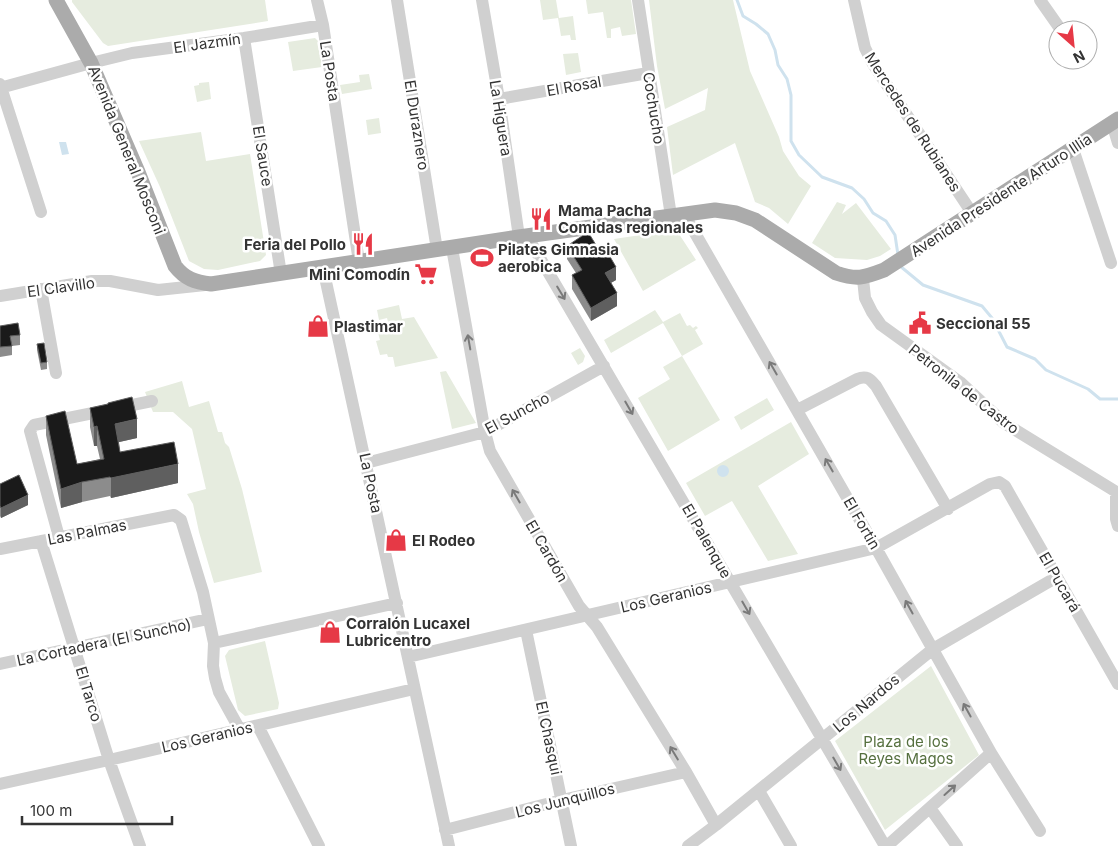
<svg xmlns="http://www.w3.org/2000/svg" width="1118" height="846" viewBox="0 0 1118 846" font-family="Inter,sans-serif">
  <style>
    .green { fill: #e6ecdf }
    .water { fill: #cfe2ee }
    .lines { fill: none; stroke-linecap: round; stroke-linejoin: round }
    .stream { stroke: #cfe2ee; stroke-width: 3 }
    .minor { stroke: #d0d0d0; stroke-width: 12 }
    .major { stroke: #ababab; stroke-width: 15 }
    .wall { fill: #8c8c8c }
    .shaded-wall { fill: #5f5f5f }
    .building { fill: #1a1a1a; stroke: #5f5f5f }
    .oneway { stroke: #7a7a7a }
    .labels { text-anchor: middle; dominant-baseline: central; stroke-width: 5; stroke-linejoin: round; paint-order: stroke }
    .street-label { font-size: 15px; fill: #333; stroke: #fff }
    .poi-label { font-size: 15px; font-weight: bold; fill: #333; stroke: #fff; text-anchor: start }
    .park-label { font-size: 15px; fill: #56703f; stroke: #fff }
  </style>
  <rect width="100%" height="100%" fill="#fff"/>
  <path class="green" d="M72,0h193l3,21 -160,25 -5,-3 -31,-41z
    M540,0h16l3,18 14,-2 3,24h-5l-1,-5 -9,1 -3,-18 -15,2z
    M586,0h45l5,34 -14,2 -2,-9 -9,2v9h-4l-4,-26 -15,2z
    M649,0h84l17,71 29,66 4,14 16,25 12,10 -23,38 -19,-16 -14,-6 -20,-59 -62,32 -6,-48 38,-17 3,-22 -43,21 -8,-43z
    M315,38l3,3 4,26 -29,4 -5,-29z
    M578,53l3,19 -15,3 -3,-21z
    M369,74l3,15 -30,5 -2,-9 20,-3 -1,-7z
    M209,82l2,17 -14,3 -3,-16 5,-1v-2z
    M379,118l2,15 -13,2 -2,-15z
    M201,132l5,29 44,-7 16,101 -6,6 -42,9 -14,-1 -15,-8 -29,-74 -21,-46z
    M837,202l9,3 -4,9 14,-11 35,46 -11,7 -13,4 -32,-2 -23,-15z
    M674,230l5,4 17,26 -53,31 -29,-52z
    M399,305l3,14 12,-2 24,41 -43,9 -2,-10h-5l-1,-3 -7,1 -4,-14 4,-1 -4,-15 12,-3 -1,-4 -8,2 -2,-10z
    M655,310l8,12 17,-9 7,13 3,-1 3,3 3,-2 2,2 -3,2 8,14 -21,12 38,64 -52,31 -30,-53 32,-19 -7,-12 19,-11 -19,-33 -52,30 -7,-13z
    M580,348l5,8 -2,6 -5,3 -7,-12z
    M446,371l30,52 -24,6 -12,-57z
    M182,381l7,26 20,-6 9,31h4l3,11 4,4 13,42 20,83 -48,11 -15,-51 -6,-28 -6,-10 19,-5 -14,-60 -19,-17h-20l-8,-20z
    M767,398l7,12 -33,20 -7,-13z
    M791,422l18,32 -51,32 40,68 -30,7 -36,-60 -27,15 -19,-33z
    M265,641l14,62 -1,6 -33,7 -7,-6 -13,-54 4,-6z
    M931,666l48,89 -94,75 -50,-89z"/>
  <path class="water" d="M59,142h7l3,12 -7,1z
    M717 471a6 6 0 1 1 12 0a6 6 0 1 1-12 0Z"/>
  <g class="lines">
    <path class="stream" d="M737,0l6,16 13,8 12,10 7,16 3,15 9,14 4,16v46l8,14 23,22 30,11 12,11 9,14 13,8 9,14 3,20
      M900,266l23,19 59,21 10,12 15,29 28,12 11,11 42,19 12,10h18"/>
    <path class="minor" d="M317,0l6,25 36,237
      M397,0l40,250
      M482,0l17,99 20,138
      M638,0l33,216
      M854,0l11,48 8,16 99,149
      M1040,0l21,30
      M244,38l37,236
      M0,84l41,128
      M0,88l91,-25 41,-10 112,-15 79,-13
      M499,99l149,-26
      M1112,123l6,20
      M1073,149l38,114
      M684,214l192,334 115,205 49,78
      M527,236l358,610
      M452,248l33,184 5,19 89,155 18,21 89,145 30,53
      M323,268l126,578
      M863,279l2,19 7,14 9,13 79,57 44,41 114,70
      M41,289l15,84
      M0,296l92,-15h18l48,9 47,-5
      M797,410l60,-31c10,-4 13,0 19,7l72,123
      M366,463l119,-31 119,-66
      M1116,492v27l2,7
      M59,537l-29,-106 4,-6 118,-24
      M41,541l68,219 31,86
      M0,549l174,-34 7,5 22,72 11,51 -1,23 2,12 4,14 21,38
      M526,630l45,216
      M214,643l183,-40
      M408,657l468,-109 114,-64 9,-2 6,4 113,198
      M0,664l208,-45
      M258,726l61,120
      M0,784l109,-24 305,-71
      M759,791l32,55
      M930,808l27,38
      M445,830l117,-30 124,-28
      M688,846l28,-21 217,-176 124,-72
      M887,846l104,-93"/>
    <path class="major" d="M56,0l35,63 47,109 37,94c10,13 20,16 36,18l308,-47 196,-27 21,3 19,7 81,53c21,7 27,5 48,-3l234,-151"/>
  </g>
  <path class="wall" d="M567,246l49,34 -5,3 6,23 -26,15 -19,-32v-14l4,-2 -9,-14z
    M0,326l20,9v10l-8,1v9l-12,2z
    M37,344l10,18v7l-6,1 -4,-20z
    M90,408l47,30 -18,4 1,10 58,31 -67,15 -1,-2 -28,6 -21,6 -15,-73v-19l31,48 23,-5 -3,-13h-3l-4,-19z
    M0,484l28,21 -27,13 -1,-2z"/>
  <path class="shaded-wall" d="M616,267v13l-11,6v-13z
    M617,293v13l-26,15v-13z
    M137,419v19l-22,5v-19z
    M97,426v20h-3v-19z
    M178,464v19l-67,15v-20z
    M82,482v20l-21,6v-19z
    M28,495v10l-27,13v-10z"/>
  <path class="building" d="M588,232l16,26 5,-3 7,12 -11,6 12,20 -26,15 -19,-33 10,-5 -15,-24z
    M18,323l2,12 -10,1 2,10 -12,1v-21z
    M44,343l3,19 -6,1 -4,-19z
    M132,397l5,22 -22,5 5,28 54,-10 4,22 -67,14 -1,-1 -28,5 -21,7 -15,-73 19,-5 12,53 27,-5 -7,-33 -3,1 -4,-19 18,-4v-1z
    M19,475l9,20 -27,13 -1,-2v-22z"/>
  <defs><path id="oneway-shaft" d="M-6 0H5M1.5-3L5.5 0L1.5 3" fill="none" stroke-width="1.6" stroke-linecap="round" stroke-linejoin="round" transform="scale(1.25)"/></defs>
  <g class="oneway">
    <use href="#oneway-shaft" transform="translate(561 293) rotate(59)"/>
    <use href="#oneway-shaft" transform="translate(469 342) rotate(-100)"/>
    <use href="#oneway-shaft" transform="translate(773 368) rotate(-120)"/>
    <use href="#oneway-shaft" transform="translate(629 408) rotate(60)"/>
    <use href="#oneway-shaft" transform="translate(829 465) rotate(-120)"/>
    <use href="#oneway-shaft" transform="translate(516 496) rotate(-120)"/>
    <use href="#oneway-shaft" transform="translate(909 607) rotate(-119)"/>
    <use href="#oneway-shaft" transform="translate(746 608) rotate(60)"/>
    <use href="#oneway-shaft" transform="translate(967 710) rotate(-119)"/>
    <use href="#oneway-shaft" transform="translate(674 753) rotate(-121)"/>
    <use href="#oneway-shaft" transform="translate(837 764) rotate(60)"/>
    <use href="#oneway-shaft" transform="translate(950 790) rotate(-42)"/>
  </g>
  <defs>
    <symbol id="restaurant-bare" viewBox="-9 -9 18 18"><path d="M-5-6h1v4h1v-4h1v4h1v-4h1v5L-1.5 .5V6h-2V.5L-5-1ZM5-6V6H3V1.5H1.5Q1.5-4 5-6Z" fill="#e63946" stroke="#fff" stroke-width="2.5" paint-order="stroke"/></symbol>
    <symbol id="stadium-bare" viewBox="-9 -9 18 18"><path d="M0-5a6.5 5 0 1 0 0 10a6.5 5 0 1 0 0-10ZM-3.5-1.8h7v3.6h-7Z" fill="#e63946" stroke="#fff" stroke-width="2.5" paint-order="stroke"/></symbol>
    <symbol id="supermarket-bare" viewBox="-9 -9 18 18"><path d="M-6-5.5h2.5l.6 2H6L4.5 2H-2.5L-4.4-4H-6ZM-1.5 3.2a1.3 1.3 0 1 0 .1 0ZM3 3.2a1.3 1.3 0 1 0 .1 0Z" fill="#e63946" stroke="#fff" stroke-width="2.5" paint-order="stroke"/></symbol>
    <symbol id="civic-bare" viewBox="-9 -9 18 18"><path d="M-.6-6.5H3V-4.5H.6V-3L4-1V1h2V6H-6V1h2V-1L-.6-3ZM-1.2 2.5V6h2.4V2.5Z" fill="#e63946" stroke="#fff" stroke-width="2.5" paint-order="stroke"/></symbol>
    <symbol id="shop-bare" viewBox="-9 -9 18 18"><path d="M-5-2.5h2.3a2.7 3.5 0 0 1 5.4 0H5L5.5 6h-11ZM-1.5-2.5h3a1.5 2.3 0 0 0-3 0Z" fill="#e63946" stroke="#fff" stroke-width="2.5" paint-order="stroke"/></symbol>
  </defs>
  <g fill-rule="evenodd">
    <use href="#restaurant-bare" x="525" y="203" width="32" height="32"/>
    <use href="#restaurant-bare" x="347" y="228" width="32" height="32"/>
    <use href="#stadium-bare" x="466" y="242" width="32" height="32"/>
    <use href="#supermarket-bare" x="410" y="258" width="32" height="32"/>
    <use href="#civic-bare" x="904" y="307" width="32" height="32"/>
    <use href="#shop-bare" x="302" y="310" width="32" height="32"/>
    <use href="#shop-bare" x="380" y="524" width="32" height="32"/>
    <use href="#shop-bare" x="314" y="616" width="32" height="32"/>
  </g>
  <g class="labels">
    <g class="street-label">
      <text transform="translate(207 43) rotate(-8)">El Jazmín</text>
      <text transform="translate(330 71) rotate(81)">La Posta</text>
      <text transform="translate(574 86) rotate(-10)">El Rosal</text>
      <text transform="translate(654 108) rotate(81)">Cochucho</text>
      <text transform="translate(501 118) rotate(81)">La Higuera</text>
      <text transform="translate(913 122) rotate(57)">Mercedes de Rubianes</text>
      <text transform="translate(417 125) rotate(81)">El Duraznero</text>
      <text transform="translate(127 150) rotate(68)">Avenida General Mosconi</text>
      <text transform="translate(263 156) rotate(81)">El Sauce</text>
      <text transform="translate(1001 195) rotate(-33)">Avenida Presidente Arturo Illia</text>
      <text transform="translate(61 287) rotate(-8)">El Clavillo</text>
      <text transform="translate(964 389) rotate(38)">Petronila de Castro</text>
      <text transform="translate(517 413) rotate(-28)">El Suncho</text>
      <text transform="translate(371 483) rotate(78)">La Posta</text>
      <text transform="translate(862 523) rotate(60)">El Fortin</text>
      <text transform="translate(87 532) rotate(-11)">Las Palmas</text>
      <text transform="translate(707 541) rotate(60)">El Palenque</text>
      <text transform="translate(547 551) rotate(60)">El Cardón</text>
      <text transform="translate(1060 582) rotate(60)">El Pucará</text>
      <text transform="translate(666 597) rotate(-13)">Los Geranios</text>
      <text transform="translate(104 642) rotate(-12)">La Cortadera (El Suncho)</text>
      <text transform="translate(89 694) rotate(73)">El Tarco</text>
      <text transform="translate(866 703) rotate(-40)">Los Nardos</text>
      <text transform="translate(207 737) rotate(-13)">Los Geranios</text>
      <text transform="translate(549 738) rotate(78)">El Chasqui</text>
      <text transform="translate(565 800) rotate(-14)">Los Junquillos</text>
    </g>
    <g class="poi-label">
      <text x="558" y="210">Mama Pacha<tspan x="558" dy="17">Comidas regionales</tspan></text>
      <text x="346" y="244" text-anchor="end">Feria del Pollo</text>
      <text x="498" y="249">Pilates Gimnasia<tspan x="498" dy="17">aerobica</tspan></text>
      <text x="410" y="274" text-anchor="end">Mini Comodín</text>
      <text x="936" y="323">Seccional 55</text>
      <text x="334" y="326">Plastimar</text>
      <text x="412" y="540">El Rodeo</text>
      <text x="346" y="623">Corralón Lucaxel<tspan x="346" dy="17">Lubricentro</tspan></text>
    </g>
    <g class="park-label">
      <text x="906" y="741">Plaza de los<tspan x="906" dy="17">Reyes Magos</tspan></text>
    </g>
  </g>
  <g transform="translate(1073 45) rotate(153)"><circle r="24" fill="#ffffff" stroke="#adadad"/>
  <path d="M0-4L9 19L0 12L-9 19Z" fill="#e63946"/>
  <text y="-8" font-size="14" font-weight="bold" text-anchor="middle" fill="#333333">N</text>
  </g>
  <path d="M22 816v8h150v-8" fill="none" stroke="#333333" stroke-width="2.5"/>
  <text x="30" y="816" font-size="15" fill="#333333" stroke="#ffffff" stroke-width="4" paint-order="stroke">100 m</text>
</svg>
